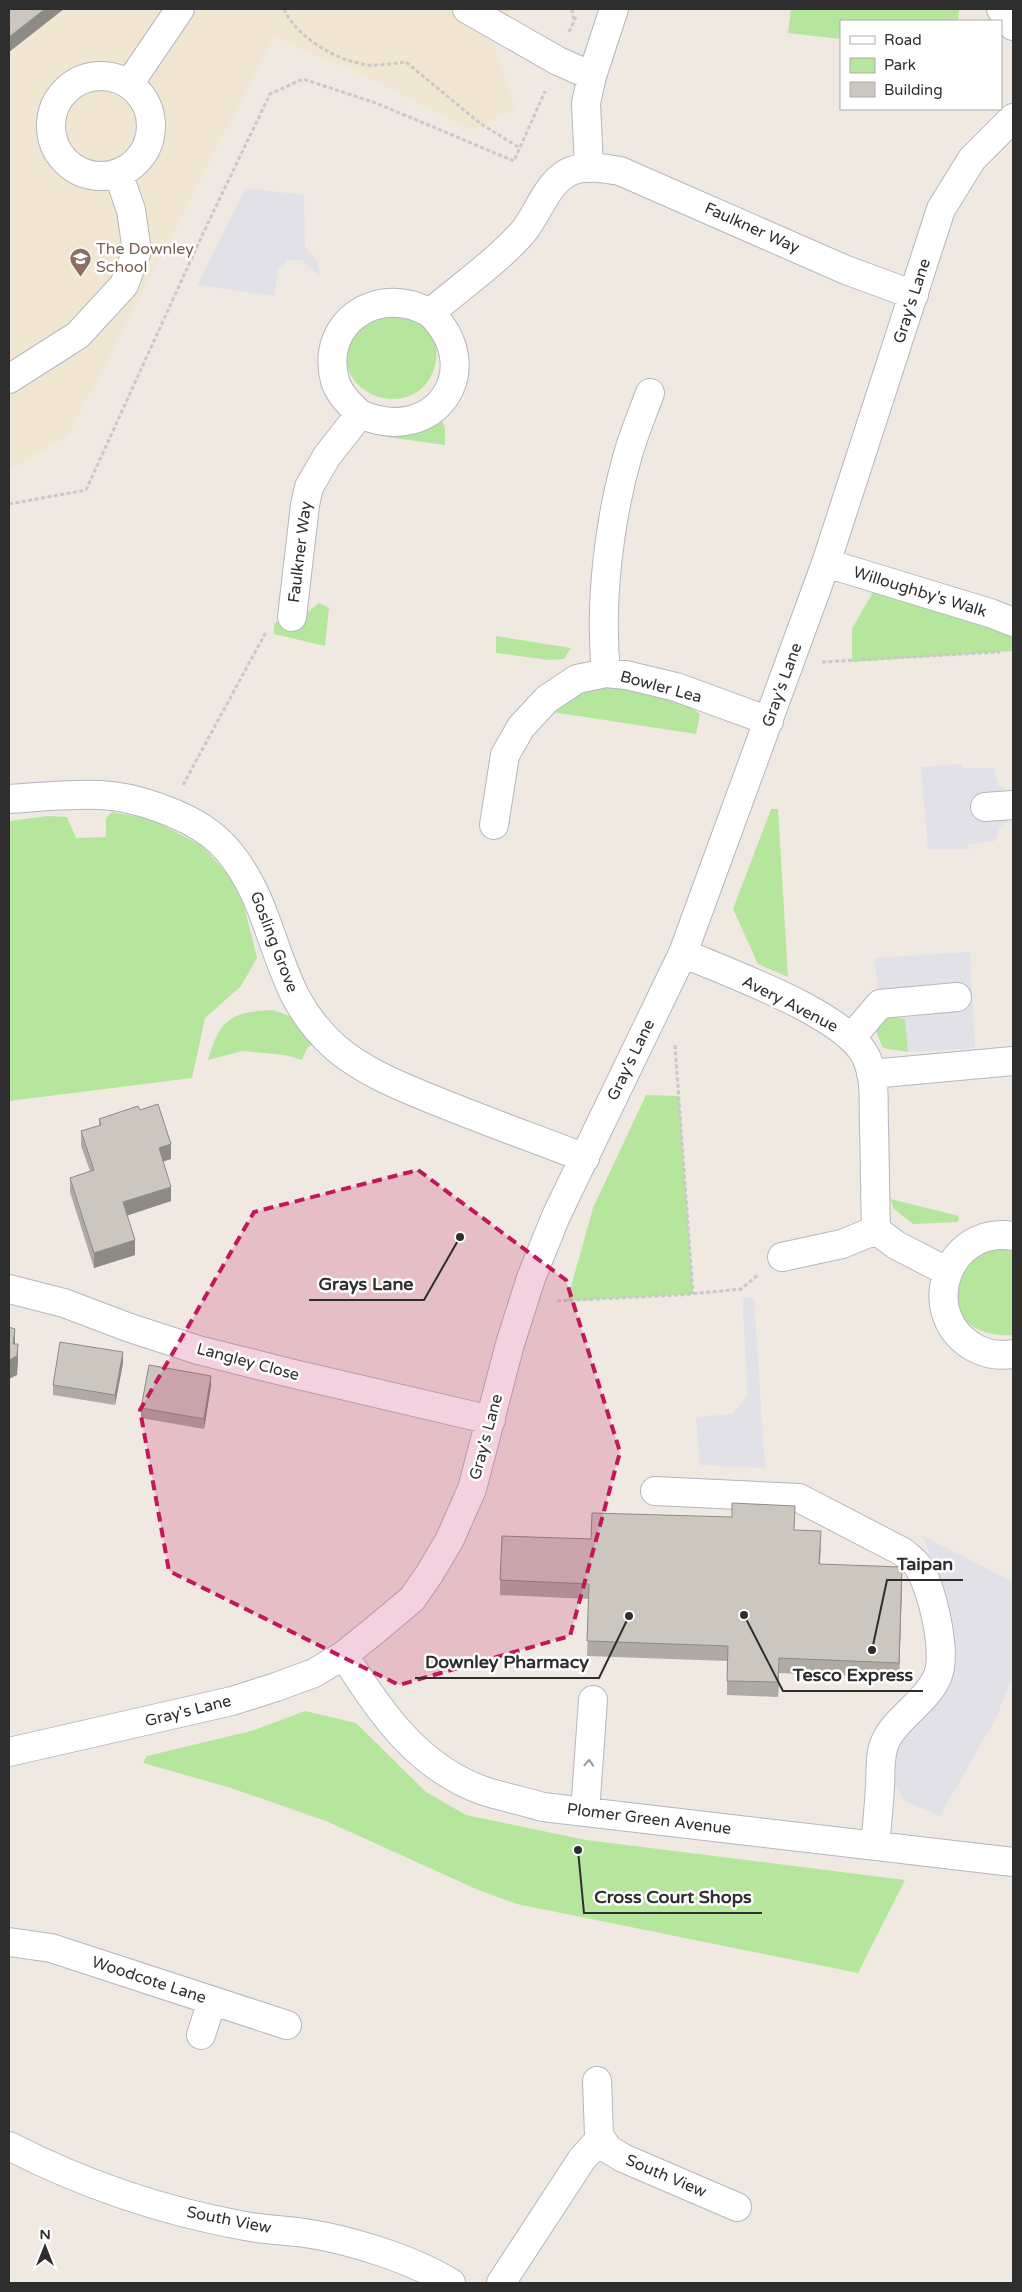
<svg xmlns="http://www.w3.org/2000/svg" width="1022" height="2292" viewBox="0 0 1022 2292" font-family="'Varela Round',sans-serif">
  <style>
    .industrial { fill: #e3e1e8 }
    .education { fill: #f0e6d1 }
    .green { fill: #b6e59e }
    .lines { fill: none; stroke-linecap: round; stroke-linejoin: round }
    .minor-casing { stroke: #b4b7c1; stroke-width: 30 }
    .path { stroke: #c9c9c9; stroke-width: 3; stroke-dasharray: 4 2.5; stroke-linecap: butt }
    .minor { stroke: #fff; stroke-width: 28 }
    .wall { fill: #afaba4 }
    .shaded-wall { fill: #8e8b86 }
    .building { fill: #cbc7bf; stroke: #8e8b86 }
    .oneway { stroke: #969696 }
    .marked { fill: #c2185b; fill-opacity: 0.2; stroke: #c2185b; stroke-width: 4; stroke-dasharray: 10 6; stroke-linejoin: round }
    .labels { text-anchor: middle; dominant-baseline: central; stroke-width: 5; stroke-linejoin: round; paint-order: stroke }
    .street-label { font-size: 16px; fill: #2e2e2e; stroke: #fff }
    .education-label { font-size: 16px; fill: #785e54; stroke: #fff; text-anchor: start }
    .leader { fill: none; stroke: #2e2e2e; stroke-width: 2 }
    .callout-dot { fill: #2e2e2e; stroke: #fff; stroke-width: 2 }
    .callout-label { font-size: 18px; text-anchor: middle; font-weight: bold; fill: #2e2e2e; stroke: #fff; stroke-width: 5; stroke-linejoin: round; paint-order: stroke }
  </style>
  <rect width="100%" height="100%" fill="#efe9e1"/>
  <path class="industrial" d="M246,188l58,7 1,52 13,14 2,15 -19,-16h-13l-10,10 -3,26 -78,-11z
    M962,764l1,4h31l3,14 9,10h7v27l-7,3 -7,7 -4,12 -27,3 1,5h-41l-7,-82z
    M970,952l5,96 -67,4 -3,-33 -33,3 -18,-13 24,-17 -4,-34z
    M742,1298h12l11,170 -65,-3 -4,-48 37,-3 15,-19z
    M923,1536l90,46v93l-16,41 -57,100 -34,-14 -13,-19 2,-28 15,-32 25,-30 7,-100z"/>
  <path class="education" d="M9,9h504l-20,33 22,67 -44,22 -90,-48 -107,-46 -202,392 -6,8 -57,33z"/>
  <path class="green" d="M791,9h168l-1,12h-117v18l-53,-6z
    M408,311c19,17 35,29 26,58 -19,55 -103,28 -86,-29 2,-8 12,-17 18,-24z
    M441,417l4,12v16l-59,-8 25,-4z
    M873,592h18l122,40v19l-161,11v-33z
    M319,603l10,5 -4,38 -51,-12v-11l35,-12z
    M496,636l75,12 -7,11 -15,1 -53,-7z
    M613,686l71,17 16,11 -4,20 -150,-23c22,-14 42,-21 67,-25z
    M771,809h7l10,168 -30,-13 -25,-55z
    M112,812l39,7 50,26 26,28 16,29 14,56 -16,28 -36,32 -13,60 -183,23v-280l39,-5 19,1 9,21 30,-1v-19z
    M273,1010l19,7 21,27 -6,4 -5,12 -17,-5 -43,-4 -34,9c12,-41 23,-48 65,-50z
    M888,1016l17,3 3,33 -25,-4 -11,-26z
    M646,1095l33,1 14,198 -126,7 26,-93z
    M890,1199l69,17 -1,6 -45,2 -19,-15z
    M1013,1244v91c-31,2 -60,-11 -57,-47 1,-5 0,-14 3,-19 4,-7 12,-14 18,-20z
    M305,1711l51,12 70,69 40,23 120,25 319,40 -47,93 -341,-69 -41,-15 -150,-68 -95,-33 -88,-25 4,-7 104,-25z"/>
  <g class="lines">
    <defs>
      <path id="minor" d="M467,9l91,52 34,15
        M1001,9l12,17
        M51 126a50 50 0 1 1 100 0a50 50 0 1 1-100 0Z
        M129,84l51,-75
        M589,168l-3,-65 6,-27 22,-67
        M9,379l69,-44 46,-50 13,-34 -6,-41 -13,-37
        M360,414c-10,-9 -21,-20 -25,-33 -16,-59 44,-98 95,-68
        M826,563l164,50 23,9
        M292,617l13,-112 4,-18 18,-31 33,-42c75,33 128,-45 70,-101 29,-25 69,-53 93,-81 15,-18 23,-47 44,-59 16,-9 35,-5 53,-2l226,99 68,25
        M606,673c-7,-69 3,-155 23,-222 6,-20 14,-39 21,-58
        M9,799c30,-2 60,-5 91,-4 34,1 85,19 112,40 26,21 43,55 54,86 19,51 27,89 70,127 27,23 61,37 93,50 51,21 104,40 156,60
        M985,807l28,-2
        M494,825l11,-70 16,-28 26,-28 30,-20 29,-6 20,2 50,12 93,34
        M683,953c45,20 166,62 184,106 9,22 6,46 7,68 1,34 1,69 2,103l20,15 52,27
        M852,1037l28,-33 77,-7
        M871,1074l142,-13
        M1013,1236c-67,-11 -98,81 -36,113 12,6 23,7 36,5
        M782,1257l60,-13 34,-14
        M9,1289l55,14 66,25 68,22 92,23 201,47
        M655,1491l144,7 104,54c4,4 11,8 14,13 15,21 30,86 21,110 -10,26 -41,42 -52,65 -7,14 -5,30 -6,45 -1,20 -3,41 -5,61
        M344,1655c35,56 74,113 140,136 19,6 39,10 59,16l470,55
        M9,1752l223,-51 44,-14 38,-14 30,-18 31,-25 37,-31 18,-26 20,-34 22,-50 38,-145 21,-66 25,-62 127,-263 143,-390 115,-354 31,-50 41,-41
        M585,1812l8,-112
        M9,1942l42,6 236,77
        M201,2035l11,-34
        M597,2081l2,54 9,14 15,9 114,49
        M9,2146c74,38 153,65 236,80 20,4 40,4 60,7 46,7 107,26 146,50
        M501,2283l81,-124 19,-21"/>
    </defs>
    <use href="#minor" class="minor-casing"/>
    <path class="path" d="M284,9c12,28 53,52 84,56 12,1 26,-2 38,-3l75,62 39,24
      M572,9l2,12
      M569,32l7,-15
      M9,504l77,-14 120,-263 64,-133 33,-15 73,24 138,58 31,-70
      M822,662l178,-10
      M183,785l83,-153
      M675,1045l18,249
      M557,1301l123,-6 61,-6 17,-14"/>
    <use href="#minor" class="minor"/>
  </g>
  <path class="wall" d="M140,1110l31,49 -8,2 8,40 -44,14 8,40 -41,13 -24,-76v-14l20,-7 -9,-25v-15l18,-5v-7z
    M123,1363l-8,42 -62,-10v-10z
    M211,1386l-7,43 -63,-11v-10z
    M795,1530l26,16 -1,18 82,18 -3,96 -120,-5 -1,24 -51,-2v-34l-140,-5 2,-57 -89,-4v-15l91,-41z"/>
  <path class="shaded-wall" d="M45,9h19l-55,43v-15z
    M171,1144v15l-12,4v-15z
    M171,1187v14l-48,16v-15z
    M135,1240v15l-41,13v-15z
    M15,1329v18l3,-3v19l-1,12 -8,4v-19z
    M123,1352v11l-8,42v-10z
    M211,1376v10l-7,43v-10z
    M902,1567v15l-3,96v-15z
    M779,1658v15l-1,24v-15z"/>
  <path class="building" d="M9,9h36l-36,28z
    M158,1104l13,40 -12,4 12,39 -48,15 12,38 -41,13 -24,-75 24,-8 -13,-39 20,-6 -2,-6 39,-13 2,4z
    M9,1327l6,2 -2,15h5l-1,12 -8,4z
    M60,1342l63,10 -8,43 -62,-10z
    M149,1365l62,11 -7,43 -63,-11z
    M732,1503l63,3 -1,24 27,1 -2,33 83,3 -3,96 -120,-5 -1,24 -51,-1 1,-35 -141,-5 2,-57 -89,-4 2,-44 89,3 1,-26 140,4z"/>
  <defs><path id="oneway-chevron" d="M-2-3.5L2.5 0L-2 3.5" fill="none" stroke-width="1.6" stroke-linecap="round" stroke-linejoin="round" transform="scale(1.25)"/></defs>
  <use class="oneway" href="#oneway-chevron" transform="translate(589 1763) rotate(-86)"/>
  <path class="marked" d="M418,1170l148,110 54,172 -50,184 -171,49 -230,-114 -29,-161 114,-198z"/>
  <defs>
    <symbol id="school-pin" viewBox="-11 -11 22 30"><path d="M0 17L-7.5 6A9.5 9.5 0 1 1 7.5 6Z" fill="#8d6e63" stroke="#fff"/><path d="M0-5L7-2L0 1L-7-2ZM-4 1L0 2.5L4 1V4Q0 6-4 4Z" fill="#fff"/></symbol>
  </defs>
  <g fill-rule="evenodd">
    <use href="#school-pin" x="68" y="246" width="25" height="34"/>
  </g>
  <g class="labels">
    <g class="street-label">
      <text transform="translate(752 228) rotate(24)">Faulkner Way</text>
      <text transform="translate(912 301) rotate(-72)">Gray's Lane</text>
      <text transform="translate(300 552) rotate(-83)">Faulkner Way</text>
      <text transform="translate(920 592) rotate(17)">Willoughby's Walk</text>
      <text transform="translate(782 685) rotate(-70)">Gray's Lane</text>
      <text transform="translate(661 687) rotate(15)">Bowler Lea</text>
      <text transform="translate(274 942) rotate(69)">Gosling Grove</text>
      <text transform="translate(790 1004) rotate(27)">Avery Avenue</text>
      <text transform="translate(631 1060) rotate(-64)">Gray's Lane</text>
      <text transform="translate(248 1362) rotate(15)">Langley Close</text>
      <text transform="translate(486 1437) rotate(-75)">Gray's Lane</text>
      <text transform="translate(188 1711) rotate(-14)">Gray's Lane</text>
      <text transform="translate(649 1819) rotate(7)">Plomer Green Avenue</text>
      <text transform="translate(149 1980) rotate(18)">Woodcote Lane</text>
      <text transform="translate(666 2176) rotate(23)">South View</text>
      <text transform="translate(229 2220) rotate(11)">South View</text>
    </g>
    <g class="education-label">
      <text x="96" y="249">The Downley<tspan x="96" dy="18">School</tspan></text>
    </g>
  </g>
  <path class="leader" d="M460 1237L424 1300H309M872 1650L887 1580H963M629 1616L599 1678H415M744 1615L783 1691H923M578 1850L584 1913H762"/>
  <g class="callout-dot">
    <circle cx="460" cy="1237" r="5"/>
    <circle cx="872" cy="1650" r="5"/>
    <circle cx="629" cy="1616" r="5"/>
    <circle cx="744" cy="1615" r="5"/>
    <circle cx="578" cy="1850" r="5"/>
  </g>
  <g class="callout-label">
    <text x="366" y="1290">Grays Lane</text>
    <text x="925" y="1570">Taipan</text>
    <text x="507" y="1668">Downley Pharmacy</text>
    <text x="853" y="1681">Tesco Express</text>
    <text x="673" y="1903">Cross Court Shops</text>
  </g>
  <rect width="1022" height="2292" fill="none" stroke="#2e2e2e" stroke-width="20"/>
  <rect x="840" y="20" width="162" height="90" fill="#ffffff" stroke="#ababab"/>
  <rect x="850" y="36" width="25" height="8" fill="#ffffff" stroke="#ababab"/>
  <text x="884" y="45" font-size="15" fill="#2e2e2e">Road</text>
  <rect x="850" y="58" width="25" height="15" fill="#b6e59e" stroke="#ababab"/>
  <text x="884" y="70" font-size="15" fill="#2e2e2e">Park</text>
  <rect x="850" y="82" width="25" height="15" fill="#cbc7bf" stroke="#ababab"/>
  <text x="884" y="95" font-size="15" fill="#2e2e2e">Building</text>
  <g transform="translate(45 2247)" stroke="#ffffff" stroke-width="4" paint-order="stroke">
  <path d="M0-4L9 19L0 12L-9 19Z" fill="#2e2e2e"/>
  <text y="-8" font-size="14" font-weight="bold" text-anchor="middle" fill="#2e2e2e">N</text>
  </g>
</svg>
